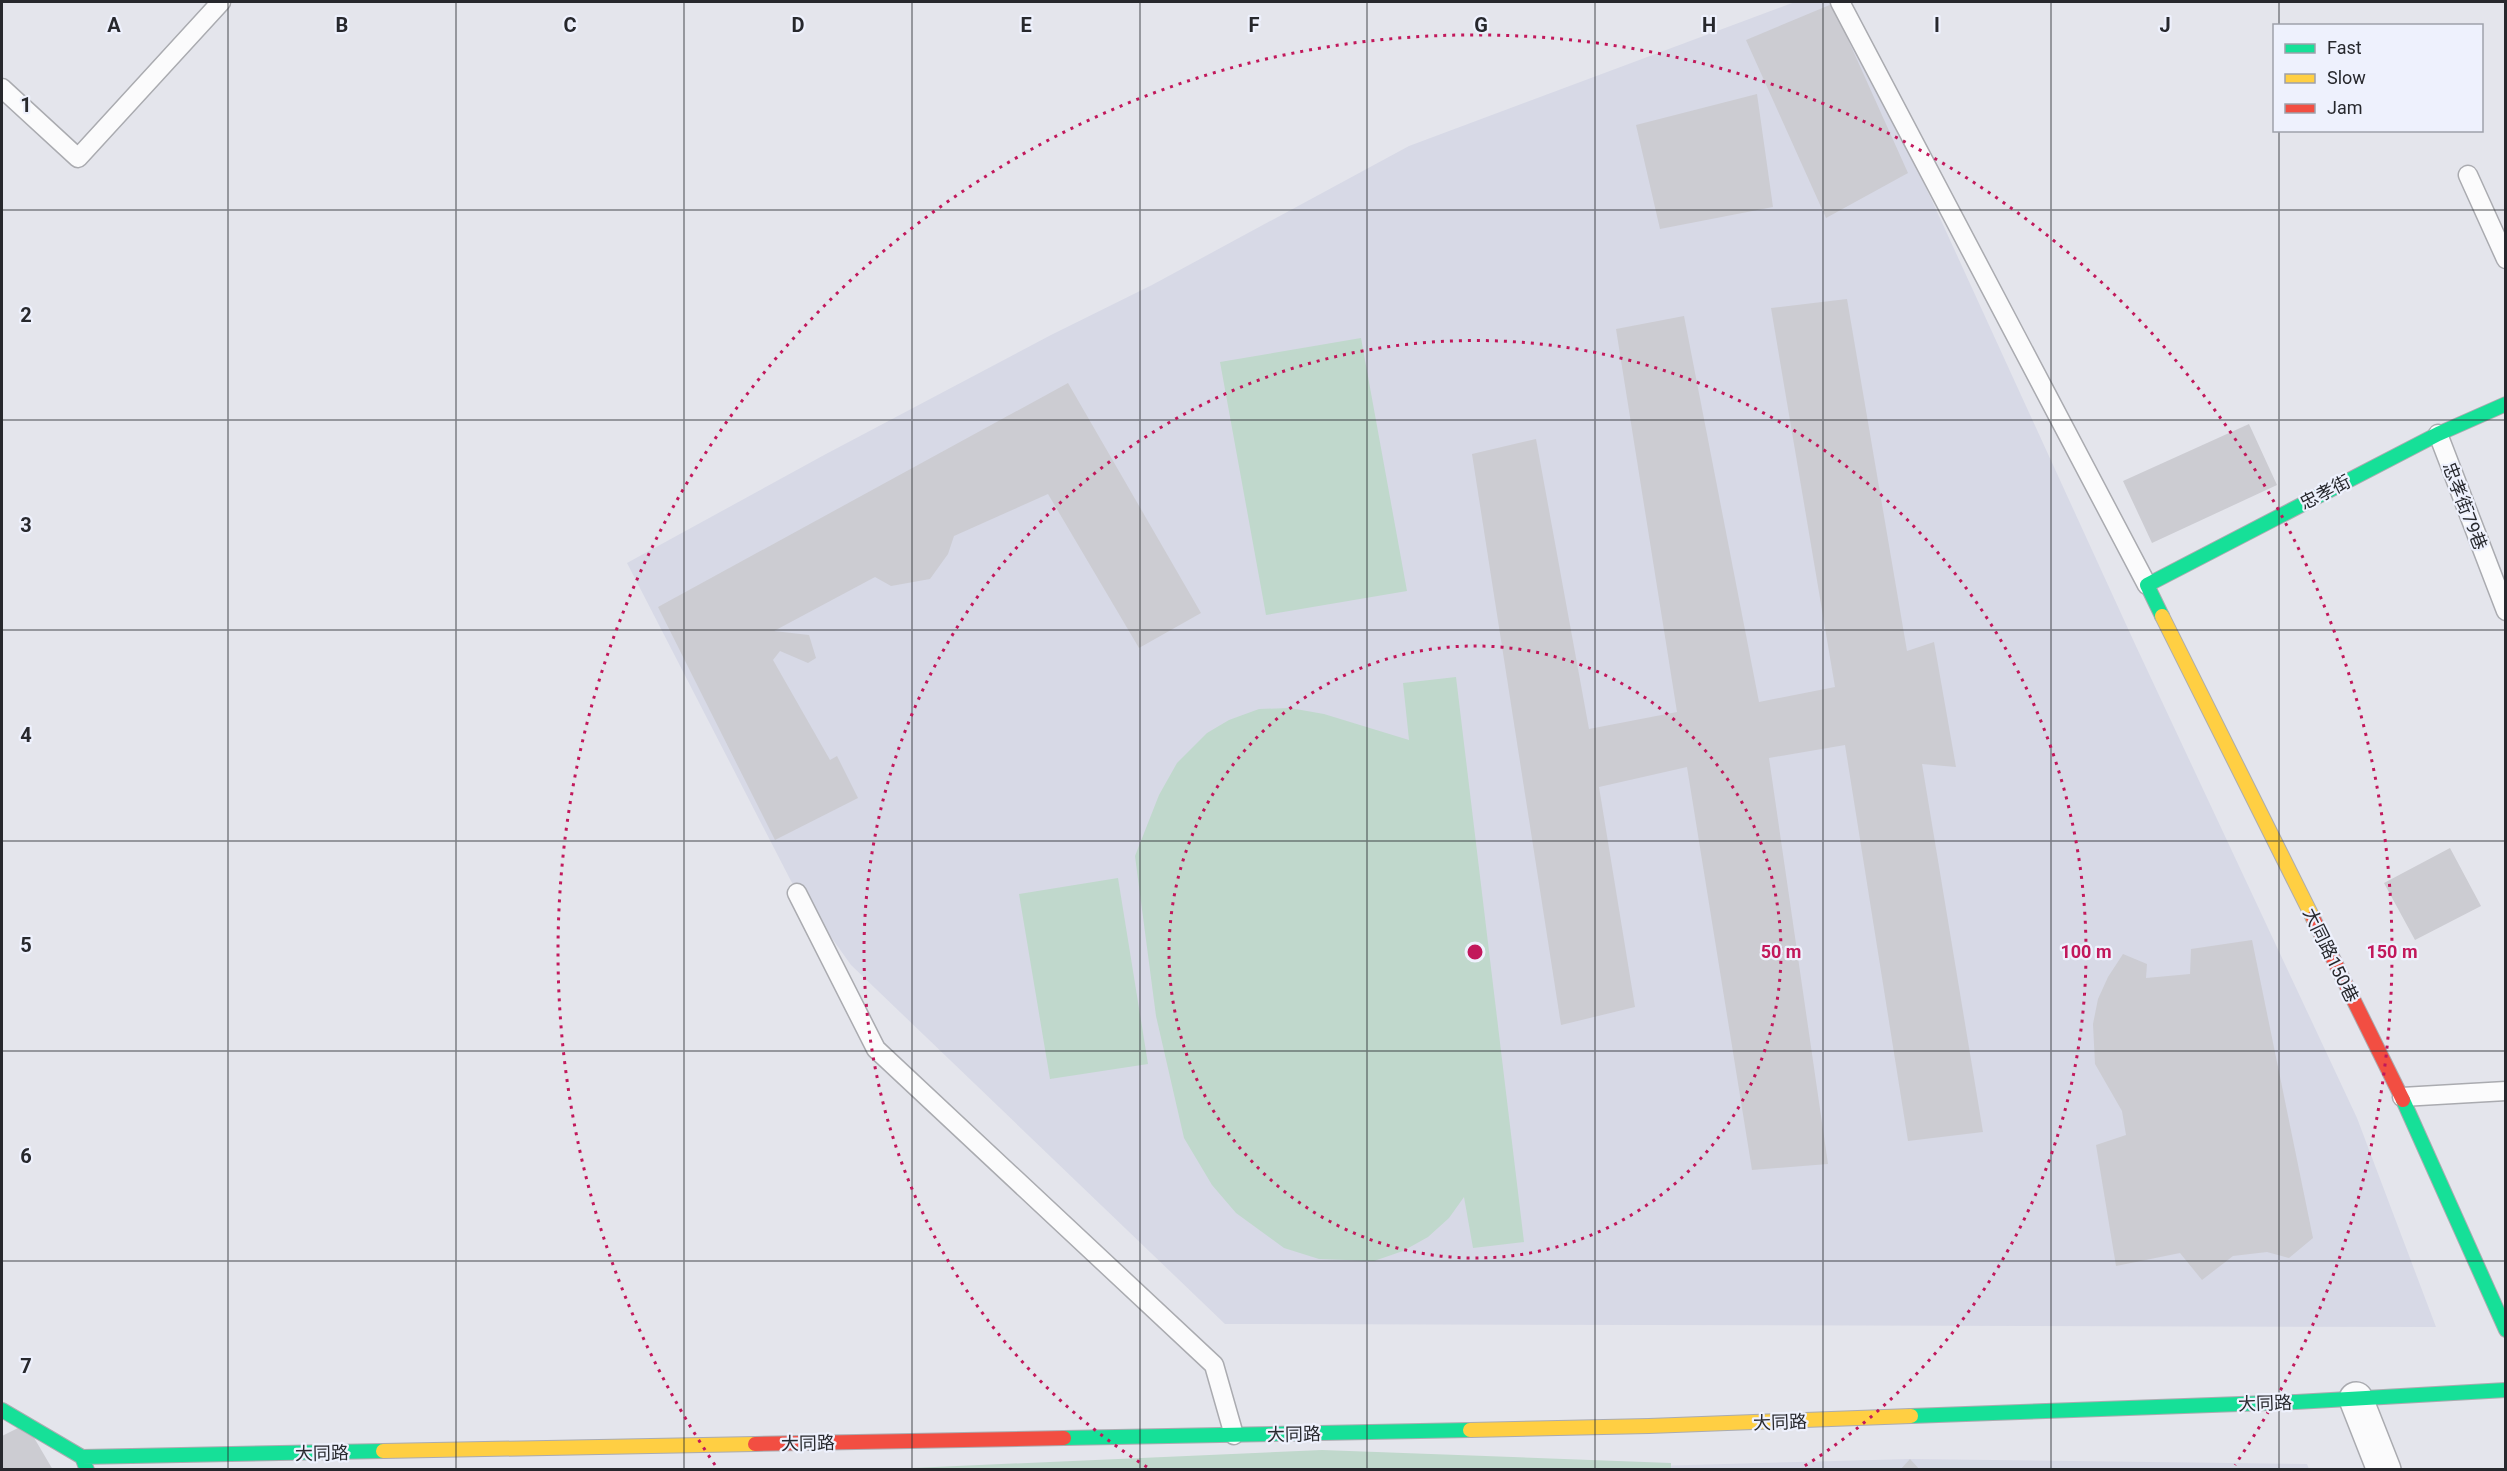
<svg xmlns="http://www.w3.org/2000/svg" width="2507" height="1471" viewBox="0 0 2507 1471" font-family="Roboto,'Noto Sans TC',sans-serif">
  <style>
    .built { fill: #d7d9e6 }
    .green { fill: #c0d8cc }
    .building { fill: #ccccd2 }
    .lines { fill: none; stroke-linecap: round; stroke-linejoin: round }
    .lane-casing { stroke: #aaabb0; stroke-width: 21 }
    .street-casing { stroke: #aaabb0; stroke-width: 36 }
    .fast-casing { stroke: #aaabb0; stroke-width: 16 }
    .slow-casing { stroke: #aaabb0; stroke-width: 16 }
    .jam-casing { stroke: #aaabb0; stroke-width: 16 }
    .lane { stroke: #fbfbfc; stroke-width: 18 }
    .street { stroke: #fbfbfc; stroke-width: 33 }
    .fast { stroke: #16e098; stroke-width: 14 }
    .slow { stroke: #ffcf43; stroke-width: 14 }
    .jam { stroke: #f24e42; stroke-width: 14 }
    .grid { fill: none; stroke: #27282d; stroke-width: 1.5; stroke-opacity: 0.55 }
    .ring { fill: none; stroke: #c2185b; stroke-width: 3; stroke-dasharray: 3 6 }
    .labels { text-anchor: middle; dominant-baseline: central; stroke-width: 4.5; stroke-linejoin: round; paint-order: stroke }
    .street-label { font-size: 18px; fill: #27282d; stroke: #eef1fd }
    .grid-label { font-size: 20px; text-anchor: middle; font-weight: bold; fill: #27282d; stroke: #eef1fd; stroke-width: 4.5; stroke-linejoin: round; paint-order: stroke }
    .centre { fill: #c2185b; stroke: #eef1fd; stroke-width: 3 }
    .ring-label { font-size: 18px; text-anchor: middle; font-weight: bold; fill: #c2185b; stroke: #eef1fd; stroke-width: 4.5; stroke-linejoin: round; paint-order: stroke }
  </style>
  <rect width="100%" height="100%" fill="#e4e5ec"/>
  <path class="built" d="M1795,2h46l294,642 222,474 79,209 -1211,-3 -374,-359 -60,-84 -164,-318 199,-109 225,-119 101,-50 257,-139z
    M1910,1459l397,5 2,5 -807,1z"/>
  <path class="green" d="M1361,338l46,253 -141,24 -46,-253z
    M1456,677l68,565 -51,6 -9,-51 -15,21 -21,19 -25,14 -29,10 -55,-2 -35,-11 -48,-35 -24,-28 -28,-47 -28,-122 -21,-160 24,-61 18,-32 30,-30 22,-13 30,-11 31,-1 34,6 85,26 -6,-57z
    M1118,878l30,186 -98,15 -31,-185z
    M1322,1450l349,13v6h-781z"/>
  <path class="building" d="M1832,4l76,169 -82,45 -80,-178z
    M1757,94l16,113 -113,22 -24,-104z
    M1847,299l60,352 27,-9 22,125 -34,-3 61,368 -75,9 -63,-396 -76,13 59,406 -76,6 -65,-403 -88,20 36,220 -74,18 -89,-571 64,-15 53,290 88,-17 -61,-383 68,-13 75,386 76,-15 -64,-379z
    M1068,383l133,230 -62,35 -91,-154 -94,42 -6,18 -18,25 -39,7 -16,-9 -101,54 35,4 7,23 -8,5 -28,-12 -7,9 57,100 7,-4 21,42 -83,42 -117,-233z
    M2249,424l28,61 -125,58 -29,-62z
    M2450,848l31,58 -66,34 -31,-57z
    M2252,940l61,298 -24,20 -22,-6 -34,4 -31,24 -22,-27 -64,13 -20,-121 30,-10 -4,-24 -27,-47 -2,-40 5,-25 10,-22 15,-23 24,10 -1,14 44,-4 1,-25z
    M26,1424l27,46h-51v-34z
    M1910,1459l10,11h-20z"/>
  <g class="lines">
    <defs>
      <path id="lane" d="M1840,2l307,583
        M2,88l76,70 143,-156
        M2468,175l38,84
        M2438,434l68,177
        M797,893l79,156 338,316 20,70
        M2402,1097l104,-6"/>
      <path id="street" d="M2356,1399l28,71"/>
      <path id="fast" d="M2162,616l-15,-31 291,-151 68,-30
        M2403,1100l103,230
        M2,1410l80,47 5,13
        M1911,1416l385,-14 210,-12
        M1064,1438l406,-8
        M82,1457l301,-6"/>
      <path id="slow" d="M2162,616l151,302
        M1470,1430l179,-4 262,-10
        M383,1451l372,-7"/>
      <path id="jam" d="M2313,918l90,182
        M755,1444l309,-6"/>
    </defs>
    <use href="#lane" class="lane-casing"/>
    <use href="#street" class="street-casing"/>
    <use href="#fast" class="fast-casing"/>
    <use href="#slow" class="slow-casing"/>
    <use href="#jam" class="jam-casing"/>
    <use href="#lane" class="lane"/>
    <use href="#street" class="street"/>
    <use href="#fast" class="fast"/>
    <use href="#slow" class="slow"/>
    <use href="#jam" class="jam"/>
  </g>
  <path class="grid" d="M228,2v1468M456,2v1468M684,2v1468M912,2v1468M1140,2v1468M1367,2v1468M1595,2v1468M1823,2v1468M2051,2v1468M2279,2v24M2279,130v1340M2,210h2504M2,420h2504M2,630h2504M2,841h2504M2,1051h2504M2,1261h2504"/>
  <g class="ring">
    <circle cx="1475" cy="952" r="306"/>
    <path d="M1147 1467A611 611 0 1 1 1803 1467"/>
    <path d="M715 1465A917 917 0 1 1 2235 1465"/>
  </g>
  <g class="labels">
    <g class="street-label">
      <text transform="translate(2325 492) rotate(-27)">忠孝街</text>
      <text transform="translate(2465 506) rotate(69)">忠孝街79巷</text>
      <text transform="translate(2331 955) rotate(64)">大同路150巷</text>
      <text transform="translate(2265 1403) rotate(-2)">大同路</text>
      <text transform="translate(1780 1422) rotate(-2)">大同路</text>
      <text transform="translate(1294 1434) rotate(-1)">大同路</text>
      <text transform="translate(808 1443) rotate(-1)">大同路</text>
      <text transform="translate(322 1453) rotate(-1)">大同路</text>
    </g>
  </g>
  <g class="grid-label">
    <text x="114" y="32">A</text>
    <text x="342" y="32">B</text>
    <text x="570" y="32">C</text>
    <text x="798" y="32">D</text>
    <text x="1026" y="32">E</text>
    <text x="1254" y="32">F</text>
    <text x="1481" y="32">G</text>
    <text x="1709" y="32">H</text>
    <text x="1937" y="32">I</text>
    <text x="2165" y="32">J</text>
    <text x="26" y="112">1</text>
    <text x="26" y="322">2</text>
    <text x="26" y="532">3</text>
    <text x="26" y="742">4</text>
    <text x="26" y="952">5</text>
    <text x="26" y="1163">6</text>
    <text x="26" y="1373">7</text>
  </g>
  <circle cx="1475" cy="952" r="9" class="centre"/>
  <g class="ring-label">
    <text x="1781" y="958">50 m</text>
    <text x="2086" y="958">100 m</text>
    <text x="2392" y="958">150 m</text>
  </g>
  <rect width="2507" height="1471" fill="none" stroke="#27282d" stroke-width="6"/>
  <rect x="2273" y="24" width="210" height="108" fill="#eef1fd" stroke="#9ea1aa" stroke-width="1.5"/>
  <rect x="2285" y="44" width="30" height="9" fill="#16e098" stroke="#9ea1aa" stroke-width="1.5"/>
  <text x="2327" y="54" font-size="18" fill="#27282d">Fast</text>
  <rect x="2285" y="74" width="30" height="9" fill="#ffcf43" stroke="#9ea1aa" stroke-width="1.5"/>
  <text x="2327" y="84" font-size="18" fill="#27282d">Slow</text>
  <rect x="2285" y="104" width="30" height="9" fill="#f24e42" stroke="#9ea1aa" stroke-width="1.5"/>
  <text x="2327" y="114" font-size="18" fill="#27282d">Jam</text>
</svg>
